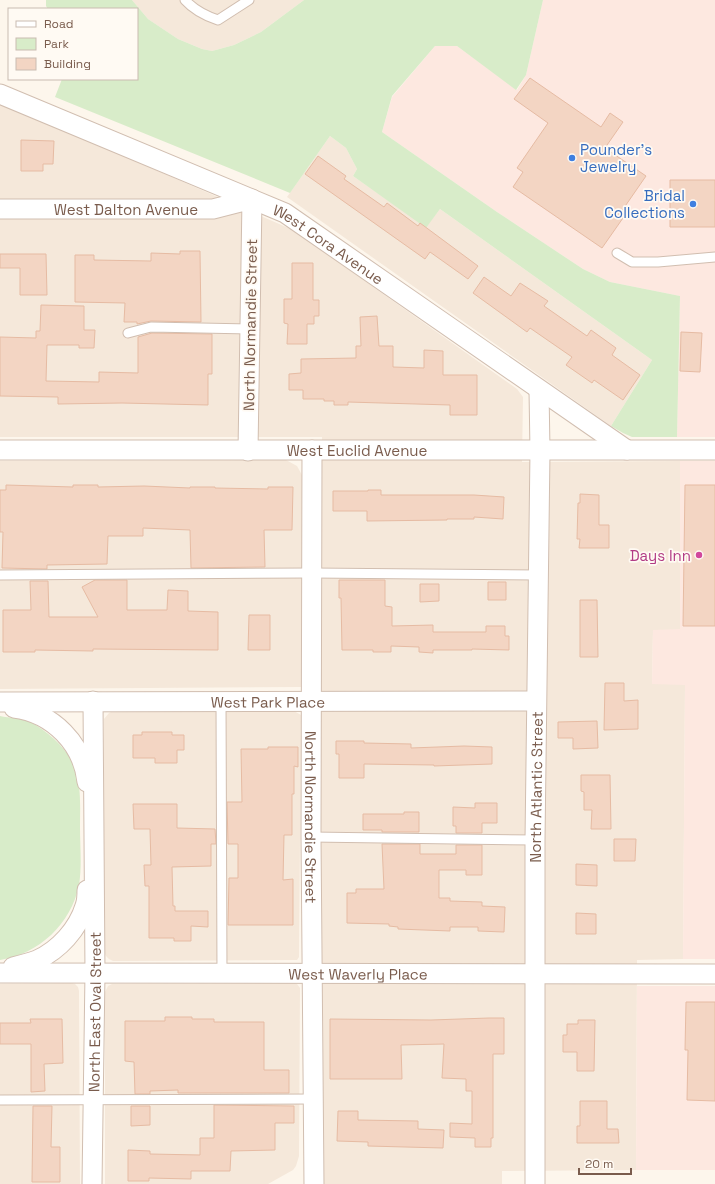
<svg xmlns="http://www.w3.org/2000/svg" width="715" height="1184" viewBox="0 0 715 1184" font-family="'Space Grotesk',sans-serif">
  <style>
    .residential { fill: #f5e8da }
    .commercial { fill: #fde8e0 }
    .green { fill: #d8ecc9 }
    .building { fill: #f3d5c3; stroke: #e6bba3 }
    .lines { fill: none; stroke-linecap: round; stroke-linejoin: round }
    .lane-casing { stroke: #d1beb0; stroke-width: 11 }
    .street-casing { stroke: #d1beb0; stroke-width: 21 }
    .lane { stroke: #fff; stroke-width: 9 }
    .street { stroke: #fff; stroke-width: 19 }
    .shop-dot { fill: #3f7fe0; stroke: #fffaf3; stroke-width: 1.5 }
    .hotel-dot { fill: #d1479c; stroke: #fffaf3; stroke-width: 1.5 }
    .labels { text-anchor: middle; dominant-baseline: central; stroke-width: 3.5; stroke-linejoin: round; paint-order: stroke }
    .shop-label { font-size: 15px; fill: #366cbe; stroke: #fffaf3; text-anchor: start }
    .street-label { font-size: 15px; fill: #7a5c4d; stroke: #fffaf3 }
    .hotel-label { font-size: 15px; fill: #b23c85; stroke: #fffaf3; text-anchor: end }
  </style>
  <rect width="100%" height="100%" fill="#fdf6ec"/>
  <path class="residential" d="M132,0h172l-43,32 -27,13 -22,6 -10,-2 -24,-10 -30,-20z
    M0,102l293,128 224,159 6,8 -1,65 158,-1v169h-27l-1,54h33l-2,275 -46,1 -1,210 -134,1v13h-183l3,-747h-322z
    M330,136l16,12 11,21 -4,7 73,51 14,-18 212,151 -41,66 -324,-229z
    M286,460l11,6 5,9 1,208 -2,4 -301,2v-228z
    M113,711h181l7,4 -2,242 -2,3 -184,1 -4,-2 -3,-3 -2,-4v-233l5,-6z
    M71,983l4,1 3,3 1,4 1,193h-80v-200z
    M293,983l4,1 3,4 -1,168 -3,10 -3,4 -25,14h-163v-192l3,-6 4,-2z"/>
  <path class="commercial" d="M543,0h172v437h-38l3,-141 -70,-14 -27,-13 -86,-57 -115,-80 10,-35 43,-51h22l60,44 9,-15z
    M680,461h35v498h-32l2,-274 -33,-1 1,-54 27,-1z
    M637,986h78v184h-79z"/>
  <path class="green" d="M46,0h86l16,19 30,20 24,10 10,2 22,-6 27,-13 43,-32h239l-17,75 -10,15 -59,-44h-22l-43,50 -10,36 115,80 86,57 27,13 70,14 -3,141h-45l-9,-4 -12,-7 41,-66 -212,-151 -14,19 -73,-52 4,-7 -11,-21 -16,-12 -40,57 -235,-96 7,-18h75v-70h-89l-2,-3z
    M0,716c9,2 21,2 30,6 16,8 33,23 42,39 10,21 8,44 8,66 0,19 2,39 -1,58 -8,39 -40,69 -79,75z"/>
  <path class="building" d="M530,78l71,49 9,-14 13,9 -18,26 41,28 -27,39 4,3 -21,30 -89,-61 10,-15 -6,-4 31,-45 -34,-24z
    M21,140l33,1 -1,23h-10v7h-22z
    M318,156l28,20 -2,3 40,28 3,-4 31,23 2,-3 58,43 -10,13 -38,-27 -5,7 -120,-85z
    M670,180h45v47h-45z
    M180,251h20l1,71 -50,-1 -14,3v-2h-13l1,-19 -50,-1v-47h19v5l57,1v-8l29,1z
    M0,254h46l1,41h-27v-27h-20z
    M292,263h21v37h6v16h-5v8h-7v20h-20l1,-20 -4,-1v-24h8z
    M484,277l27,19 9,-13 28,18 -4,5 43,30 4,-6 25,18 -4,7 28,20 -17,25 -29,-20 -2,3 -26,-18 6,-8 -42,-29 -3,4 -54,-39z
    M41,305l43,1v24h11l-1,18h-15v-3h-32l-1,36 53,1v-10l39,1v-36l14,-4 60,1v40h-4v31l-86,-2 -64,1v-7l-58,-1v-59l36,1v-7h4z
    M377,316l2,30h14v21l31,1v-18l19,1v24h34v40h-27v-10l-102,-3v3h-14v-4h-10v-2h-21v-9h-14v-16l12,-1v-14l55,-1v-12h5l-1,-29z
    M681,332l21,1 -2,39 -20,-1z
    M6,485l67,2v-2h25v2l46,-1 46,2v-1h25v1l53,1v-2h25l-1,43h-28l1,37 -74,1 -1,-38 -47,-2v8h-35l-1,28 -60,1v4l-45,-1 1,-36h-3v-42h6z
    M685,485h30v141h-32z
    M368,490h13v5h93l30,2 -1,22 -29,-2v2h-27v1l-80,1v-10h-34v-20h35z
    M580,494l19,1v30h10v23h-30l1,-9h-3l1,-36h2z
    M95,580h32v30h40l1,-20 20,1v20l30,1v38l-125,-1v2l-58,-1v2h-32v-42h28l-1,-29h18l1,36h49l-16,-30z
    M339,580h46v26l7,1v19l41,-1v7h53v-6h19v10h4v14l-37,-1v1h-39v3l-14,-1v-5l-28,-1v6h-18v-2h-31l-1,-52h-2z
    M488,582h18v18h-18z
    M420,584h19v17l-19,1z
    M580,600h17l1,57h-18z
    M249,615h21v35h-22z
    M605,683h19v18l14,-1v29l-34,1z
    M597,721l1,27 -25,1v-11h-15v-16z
    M142,732h30v3h12v15h-7v13h-22v-5h-22v-23h9z
    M336,741h28v2l47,1v4l53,-2 28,1v17l-58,2v-1l-70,-1v14h-25v-24h-3z
    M268,747h30v20l-4,-1v28h-2v41h-8l-1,45 10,-1v46h-65l1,-47h9v-34h-10l-1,-42h15l-1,-53h27z
    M581,775h29l1,54h-20l1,-19h-8v-18l-3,-1z
    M475,803h22v20h-15v10h-26v-7h-3v-19l22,1z
    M133,804h44v24l38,1 1,15h-5v22l-39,1 1,39h2v5h33v16l-17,-1v15h-17v-3h-25v-52h-4l-1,-21h7l-1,-36h-16z
    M404,812h15v20h-37v-2h-19v-16h41z
    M614,839h22l-1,22h-21z
    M382,844h38v10h36v-9h26v30h-16v-5h-27v28h11v3l32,1v4l23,1 -1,25 -26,-1v-4h-28v4l-52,-2v-2l-9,-1v-2l-42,-1v-30h9v-4h28z
    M576,864l21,1v21l-21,-1z
    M576,913l20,1v20h-20z
    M686,1002h29v99l-28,-1 1,-50h-3z
    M165,1017h27v2h22v3h50v48h25v23h-111v-3l-28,1v3h-15l-1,-32 -9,-1v-40h40z
    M489,1018h15v36h-11v84h-2v9h-16v-9l-25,-1v-14l22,1v-33h-6v-12l-24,-1 2,-34 -43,1 1,34h-72v-60l101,1z
    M30,1019h32l1,44 -19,1 1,27 -14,1v-48h-31v-21h31z
    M578,1020h17l-1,51h-17v-19h-14v-17h4v-11h11z
    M580,1101h27v28h11l1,14h-42v-17h3z
    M214,1105l80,1v17h-19v27l-44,1 -1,20h-39v8l-42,-1v3h-21v-31l22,1v3l50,1v-17h14z
    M33,1106h19l-1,41h9v35h-28z
    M131,1106h19v19l-19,1z
    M338,1111h20v9l60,1v8l26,1 -1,18 -75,-2v-4l-31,-1z"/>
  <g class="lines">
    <defs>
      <path id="lane" d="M185,0c9,10 21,16 33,20l31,-20
        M617,253l15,9h26l57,-5
        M128,333l23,-6 99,2
        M0,575l312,-2 226,2
        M221,701l1,272
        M311,837l224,3
        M0,1100l313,-1"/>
      <g id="street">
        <path id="s1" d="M0,94l285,119 342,237"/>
        <path id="s2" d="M0,209h213l39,-10 -4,252"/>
        <path id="s3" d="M0,450h715"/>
        <path id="s4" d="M312,450l-1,387 3,347"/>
        <path id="s5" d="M0,702l536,-1"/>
        <path d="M14,708c39,5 69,36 73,74"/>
        <path d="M13,967c8,-2 16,-4 24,-7 22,-10 41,-31 48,-54 2,-5 2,-11 2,-16"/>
        <path id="s6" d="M0,973l715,1"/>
        <path id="s7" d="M92,1184l3,-211 -2,-272"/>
        <path id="s8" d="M535,1184v-344l5,-389 -1,-61"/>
      </g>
    </defs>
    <use href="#lane" class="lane-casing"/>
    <use href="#street" class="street-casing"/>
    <use href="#lane" class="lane"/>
    <use href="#street" class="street"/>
  </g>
  <g class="shop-dot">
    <circle cx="572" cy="158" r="4"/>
    <circle cx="693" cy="204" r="4"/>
  </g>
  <circle class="hotel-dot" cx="699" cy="555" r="4"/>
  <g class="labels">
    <g class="shop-label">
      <text x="580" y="149">Pounder's<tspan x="580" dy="17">Jewelry</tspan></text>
      <text x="685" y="195" text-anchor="end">Bridal<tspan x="685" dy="17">Collections</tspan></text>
    </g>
    <g class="street-label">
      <text stroke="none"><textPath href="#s2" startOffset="126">West Dalton Avenue</textPath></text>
      <text stroke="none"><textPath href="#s1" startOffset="362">West Cora Avenue</textPath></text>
      <text transform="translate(250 325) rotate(-89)">North Normandie Street</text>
      <text stroke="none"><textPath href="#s3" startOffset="357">West Euclid Avenue</textPath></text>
      <text stroke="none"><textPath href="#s5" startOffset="268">West Park Place</textPath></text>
      <text stroke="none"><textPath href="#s8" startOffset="397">North Atlantic Street</textPath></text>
      <text stroke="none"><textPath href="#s4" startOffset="367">North Normandie Street</textPath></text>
      <text stroke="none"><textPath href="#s6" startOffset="358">West Waverly Place</textPath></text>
      <text stroke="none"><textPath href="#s7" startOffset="172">North East Oval Street</textPath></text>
    </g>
    <g class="hotel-label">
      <text x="691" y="555">Days Inn</text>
    </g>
  </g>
  <rect x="8" y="8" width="130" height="72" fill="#fffaf3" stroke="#cabbb1"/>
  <rect x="16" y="21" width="20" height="6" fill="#ffffff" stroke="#cabbb1"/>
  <text x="44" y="28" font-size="12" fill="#7a5c4d">Road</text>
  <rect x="16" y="38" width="20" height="12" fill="#d8ecc9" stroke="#cabbb1"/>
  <text x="44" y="48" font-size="12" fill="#7a5c4d">Park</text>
  <rect x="16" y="58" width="20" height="12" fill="#f3d5c3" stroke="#cabbb1"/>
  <text x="44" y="68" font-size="12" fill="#7a5c4d">Building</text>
  <path d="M579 1168v6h52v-6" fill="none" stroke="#7a5c4d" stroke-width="2"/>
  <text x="585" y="1168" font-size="12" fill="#7a5c4d" stroke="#fffaf3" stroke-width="3" paint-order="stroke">20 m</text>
</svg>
